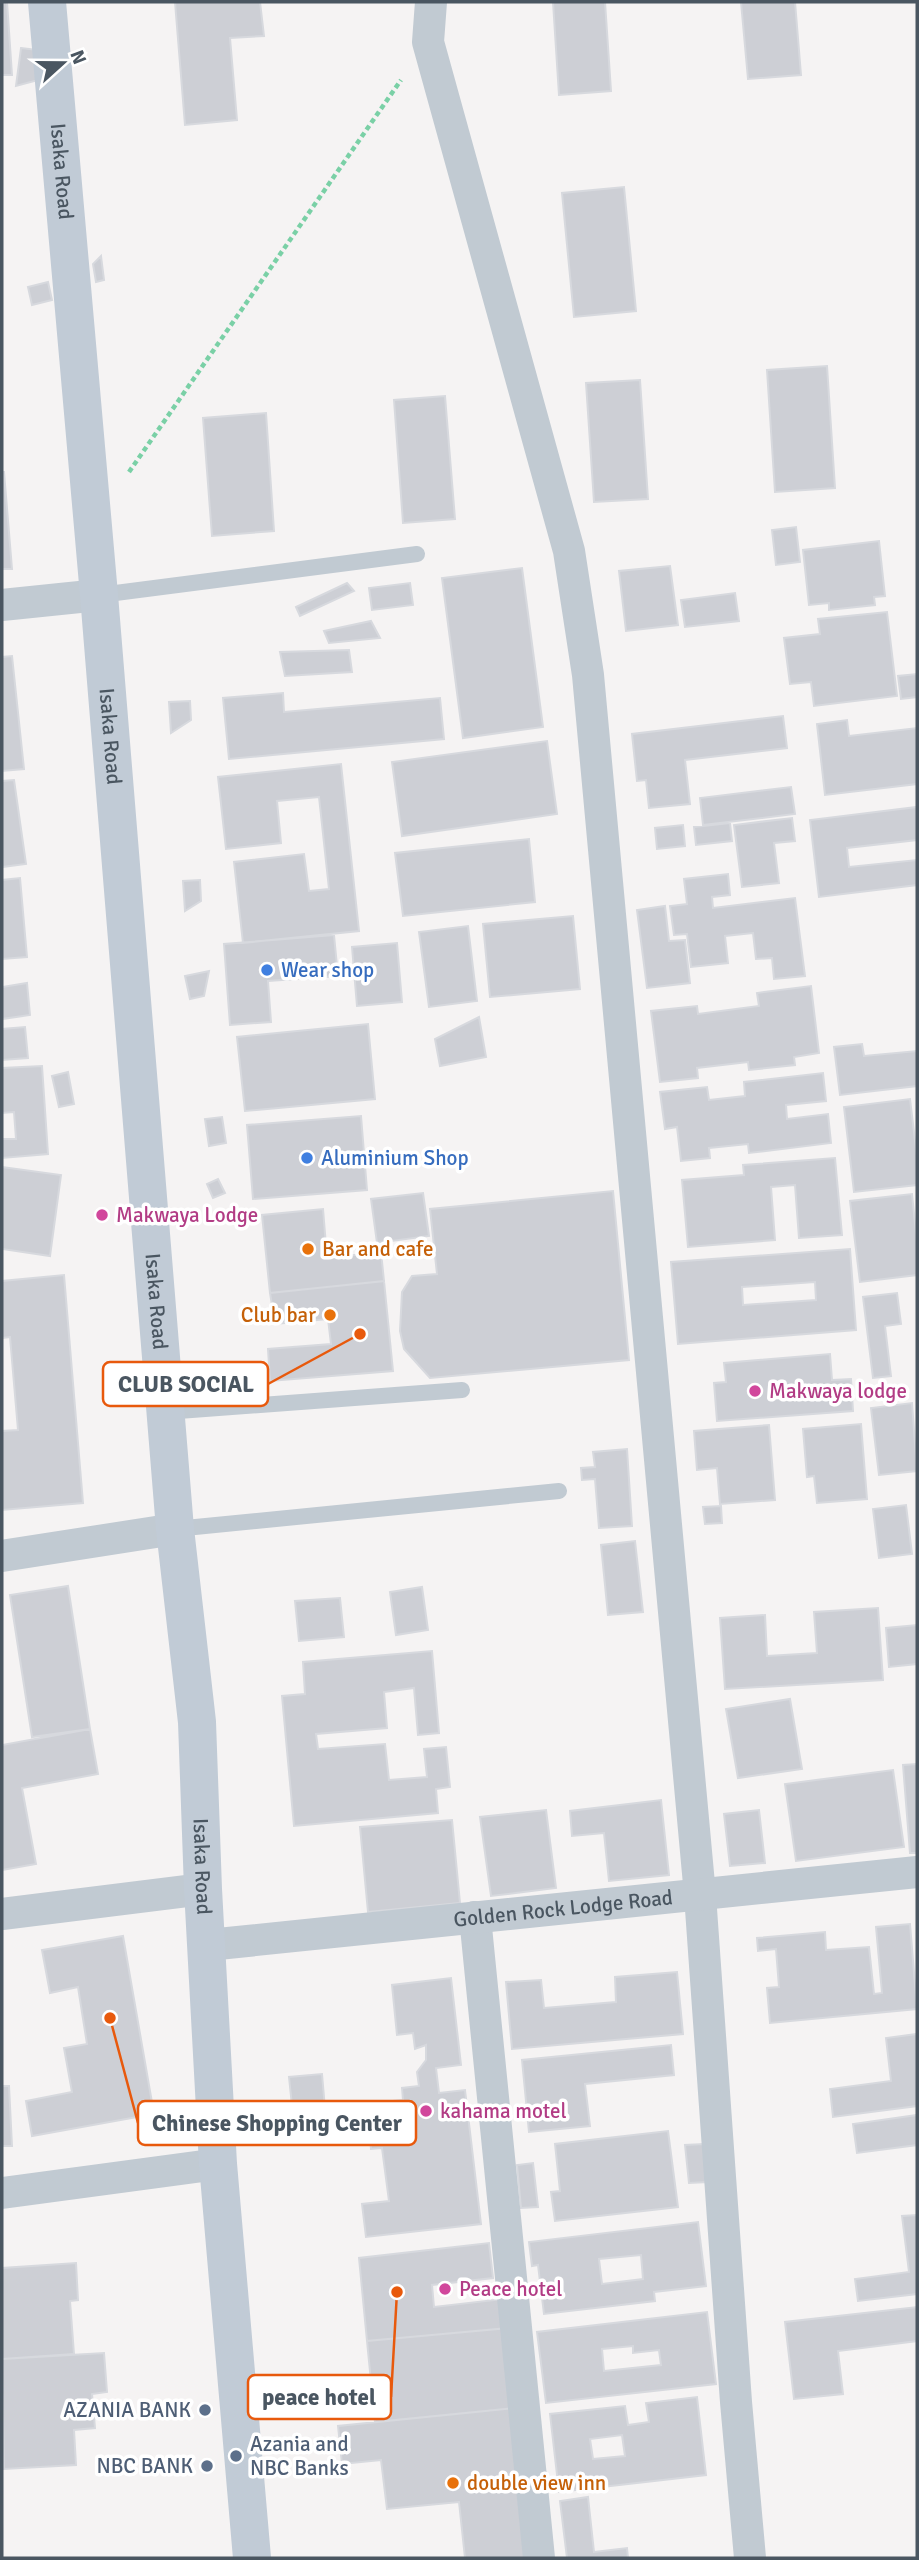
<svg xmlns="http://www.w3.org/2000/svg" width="919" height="2560" viewBox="0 0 919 2560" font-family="Signika,sans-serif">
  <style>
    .building { fill: #cdcfd5; stroke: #d7d9de; stroke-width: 2; fill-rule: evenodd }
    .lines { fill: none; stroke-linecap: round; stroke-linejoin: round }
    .path { stroke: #7ad0a6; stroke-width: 4.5; stroke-dasharray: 5 3.5; stroke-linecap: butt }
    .lane { stroke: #c1cad2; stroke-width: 16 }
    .street { stroke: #c1cad2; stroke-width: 32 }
    .secondary { stroke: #c1cbd6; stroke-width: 38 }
    .shop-dot { fill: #3f7fe0; stroke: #fff; stroke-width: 2.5 }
    .hotel-dot { fill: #d1479c; stroke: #fff; stroke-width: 2.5 }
    .food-dot { fill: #e8710a; stroke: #fff; stroke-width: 2.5 }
    .service-dot { fill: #5c6f8a; stroke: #fff; stroke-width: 2.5 }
    .labels { text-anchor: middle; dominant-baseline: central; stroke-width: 7; stroke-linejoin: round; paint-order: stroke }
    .street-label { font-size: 21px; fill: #4a5661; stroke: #fff }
    .shop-label { font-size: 21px; fill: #366cbe; stroke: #fff; text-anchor: start }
    .hotel-label { font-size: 21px; fill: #b23c85; stroke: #fff; text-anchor: start }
    .food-label { font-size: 21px; fill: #c56008; stroke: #fff; text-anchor: start }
    .service-label { font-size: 21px; fill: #4e5e75; stroke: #fff; text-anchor: end }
    .leader { fill: none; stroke: #e8590c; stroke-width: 2.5 }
    .callout-dot { fill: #e8590c; stroke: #fff; stroke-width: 2.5 }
    .callout { fill: #fff; stroke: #e8590c; stroke-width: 2.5 }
    .callout-label { font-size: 23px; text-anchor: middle; font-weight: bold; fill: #4a5661 }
  </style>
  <rect width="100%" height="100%" fill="#f5f3f3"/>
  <path class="building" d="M2,2h5l5,73h-10z
    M175,2h85l4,34 -34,2 7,82 -52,5z
    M553,2h52l6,89 -52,4z
    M741,2h54l6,73 -53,4z
    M21,48l25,3 -4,28 -26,7z
    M624,187l12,124 -62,6 -12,-124z
    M101,256l3,24 -8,2 -3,-18z
    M48,282l4,18 -20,5 -4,-18z
    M827,366l8,122 -60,4 -8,-122z
    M640,380l8,119 -54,3 -8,-119z
    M445,396l10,123 -52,4 -9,-123z
    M266,413l8,118 -62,5 -9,-118z
    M2,472h2l8,97h-10z
    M796,527l4,35 -24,3 -4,-35z
    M879,541l6,55 -11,1 1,8 -46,5v-7l-20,2 -6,-55z
    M670,566l8,59 -52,6 -7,-60z
    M522,568l21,159 -80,11 -21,-160z
    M347,583l7,8 -54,25 -4,-9z
    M410,583l3,22 -41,5 -3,-22z
    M735,593l4,28 -54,6 -4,-27z
    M887,612l10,84 -83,10 -3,-24 -21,2 -6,-46 36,-4 -2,-15z
    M371,621l9,17 -51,5 -5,-12z
    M349,650l3,22 -67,4 -5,-24z
    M12,656l12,113 -22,2v-114z
    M917,674v23l-16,2 -3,-23z
    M283,693l1,19 156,-14 4,41 -215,20 -6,-61z
    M190,701l1,19 -20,13 -2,-31z
    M783,716l4,32 -102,12 5,44 -41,4 -3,-28 -9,1 -5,-47z
    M847,720l2,16 68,-8v56l-92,11 -8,-71z
    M547,741l10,73 -155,22 -10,-74z
    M341,764l18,167 -116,12 -9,-81 70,-8 5,37 20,-2 -10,-92 -42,4 4,42 -55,6 -8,-72z
    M14,780l12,84 -24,3v-86z
    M791,787l4,27 -92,11 -3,-27z
    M917,807v33l-70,8 2,19 68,-7v25l-98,12 -9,-77z
    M792,818l3,23 -21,2 5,40 -37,4 -8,-62z
    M730,823l2,18 -36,4 -2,-18z
    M683,825l2,21 -28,3 -2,-21z
    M529,839l6,63 -132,14 -8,-63z
    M728,874l2,21 -18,2 1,11 82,-10 10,78 -31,3 -2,-21 -16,1 -3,-26 -28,3 3,27 -37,4 -4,-33 -13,1 -4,-29 17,-2 -3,-25z
    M20,878l7,79 -25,2v-79z
    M200,880l1,21 -16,10 -2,-30z
    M665,906l4,35 16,-1 5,43 -43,5 -10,-78z
    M573,916l7,73 -90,8 -7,-73z
    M468,926l9,75 -48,6 -10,-75z
    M334,935l4,41 -70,5 3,41 -41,3 -6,-81z
    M397,943l5,59 -45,4 -5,-59z
    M209,971l-5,25 -14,3 -5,-23z
    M27,983l3,32 -28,4v-32z
    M811,986l8,67 -25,4 1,8 -46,5 -1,-8 -51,6 1,10 -38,4 -9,-71 46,-5 1,8 61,-8 -2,-13z
    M479,1017l7,40 -46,9 -5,-27z
    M368,1024l7,75 -130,12 -8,-74z
    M25,1027l3,31 -26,2v-31z
    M862,1044l2,12 53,-5v35l-77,9 -6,-48z
    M42,1066l6,88 -46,4v-19h14l-2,-27 -12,1v-45z
    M68,1072l6,32 -15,3 -7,-31z
    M823,1073l3,28 -40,4 1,14 41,-5 3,29 -82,10 -1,-9 -39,4 1,10 -29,3 -4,-34 -12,2 -5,-37 47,-5 2,13 36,-4 -1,-14z
    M910,1099l7,58v28l-63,7 -10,-85z
    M361,1116l6,74 -114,9 -6,-74z
    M222,1117l4,26 -17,3 -4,-27z
    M835,1158l7,77 -43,3 -4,-53 -24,2 4,53 -87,7 -6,-67 62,-5 -1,-10z
    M2,1167l59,8 -11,81 -48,-7z
    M218,1179l7,14 -12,5 -6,-14z
    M613,1191l16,169 -199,18 -26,-29 -4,-18 2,-39 10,-16 25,-2 -7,-65z
    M423,1193l6,43 -52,7 -6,-44z
    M912,1194l5,49v32l-57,7 -10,-81z
    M323,1209l4,49 54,-6 3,29 -114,12 -8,-78z
    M850,1249l6,81 -178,14 -7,-82zM815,1282l1,18 -73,5 -1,-18z
    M64,1275l19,228 -81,7v-79l16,-1 -8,-93 -8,1v-57z
    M384,1281l9,90 -123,10 -2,-32 63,-5 -3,-25 -53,5 -5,-31z
    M897,1293l4,31 -16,2 6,50 -18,2 -10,-81z
    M830,1354l2,26 19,-1 2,32 -136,10 -3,-38 12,-1 -2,-19z
    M912,1403l5,68 -38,4 -8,-67z
    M861,1424l6,75 -50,4 -3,-27 -7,1 -4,-48z
    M769,1425l6,75 -55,4 -3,-36 -20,2 -3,-39z
    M627,1449l5,77 -33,2 -4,-49 -13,1 -1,-12 14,-1 -2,-15z
    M906,1505l6,49 -33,4 -6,-49z
    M721,1506l1,17 -17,1 -2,-17z
    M635,1541l8,71 -35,3 -7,-70z
    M68,1586l22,143 -58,8 -22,-142z
    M422,1587l6,43 -32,5 -6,-43z
    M340,1598l4,39 -45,4 -4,-40z
    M878,1608l5,72 -158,9 -5,-71 45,-3 2,41 50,-3 -3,-41z
    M917,1625v39l-28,3 -3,-39z
    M432,1651l7,82 -21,2 -4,-47 -30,4 3,36 -71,6 2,15 67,-5 4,36 38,-3 -3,-28 22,-2 4,40 -14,2 2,24 -144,13 -12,-130 23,-2 -2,-32z
    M790,1699l12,70 -64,9 -12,-69z
    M90,1729l8,45 -76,14 14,76 -34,6v-125z
    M917,1764v89h-7l-7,-88z
    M893,1770l11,77 -108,14 -11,-77z
    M661,1800l8,75 -60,6 -5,-48 -32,3 -2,-25z
    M546,1810l10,78 -65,8 -11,-79z
    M759,1810l6,53 -35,3 -6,-52z
    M452,1820l8,83 -92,9 -8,-85z
    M910,1924l7,85 -147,14 -3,-35 12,-1 -3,-38 -18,2 -1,-13 68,-6 1,18 43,-3 5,47 8,-1 -6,-66z
    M123,1936l31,178 -122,22 -6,-35 46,-9 -8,-44 23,-4 -9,-57 -28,6 -8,-43z
    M677,1972l6,62 -171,15 -6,-67 35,-2 3,28 72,-6 -1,-25z
    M451,1978l10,87 -25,3 3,25 26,-3 16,134 -115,13 -4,-33 27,-3 -7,-53 -11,1 -3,-28 17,-2 -2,-17 20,-2 -1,-12 17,-2 -2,-14 9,-12v-15l-11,4 -2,-16 -16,2 -5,-50z
    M917,2034v72l-84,11 -3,-28 61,-8 -5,-43z
    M671,2045l3,30 -89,9 5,42 -61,6 -7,-72z
    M322,2074l5,58 -32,3 -6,-58z
    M2,2086h7l3,60h-10z
    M917,2115v30l-60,8 -4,-29z
    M668,2131l10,76 -123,14 -4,-29 9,-1 -5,-47z
    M704,2144l4,38 -19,1 -4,-38z
    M533,2163l5,44 -17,1 -4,-43z
    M917,2215v79l-59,7 -3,-22 54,-7 -7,-56z
    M698,2222l8,64 -52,6 1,9 -111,13 -6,-49 -6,1 -3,-24zM641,2255l2,24 -41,5 -3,-25z
    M489,2243l4,35 -61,7 2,22 69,-8 5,29 -141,13 -8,-83z
    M76,2263l2,37 -8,1 4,53 -72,5v-91z
    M917,2307v34l-79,10 5,43 -49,5 -9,-77z
    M707,2312l9,72 -170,19 -9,-71zM633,2346v7l26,-3 2,15 -57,6 -2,-22z
    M508,2328l6,80 -139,14 -8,-81z
    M104,2353l3,39 -15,2 3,34 -21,2 2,35 -72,4 -2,-110z
    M697,2397l9,78 -147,17 -9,-78 75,-8 3,19 21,-3 -3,-19zM622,2435l3,21 -32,3 -3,-20z
    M514,2408l15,150h-64l-6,-56 -72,7 -6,-49 -39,4 -4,-38z
    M588,2497l6,55 33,-4 1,10h-61l-7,-57z"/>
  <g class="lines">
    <path class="path" d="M129,472l272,-392"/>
    <path class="lane" d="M100,595l317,-41
      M165,1412l297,-22
      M175,1529l384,-38"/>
    <g class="street">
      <path d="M431,2l-3,40 141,509 19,124 112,1220 36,507 14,156"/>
      <path d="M2,605l97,-10"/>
      <path d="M2,1556l173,-27"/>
      <path d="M2,1914l201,-25"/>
      <path d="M475,1917l64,641"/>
      <path id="s1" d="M208,1945l709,-73"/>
      <path d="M2,2193l216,-29"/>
    </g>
    <path class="secondary" id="s2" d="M47,2l52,593 76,934 22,193 6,167 15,275 34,394"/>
  </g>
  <g class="shop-dot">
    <circle cx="267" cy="970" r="7"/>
    <circle cx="307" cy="1158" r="7"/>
  </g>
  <g class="hotel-dot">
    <circle cx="102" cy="1215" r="7"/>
    <circle cx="755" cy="1391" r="7"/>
    <circle cx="426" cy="2111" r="7"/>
    <circle cx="445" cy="2289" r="7"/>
  </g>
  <g class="food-dot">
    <circle cx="308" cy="1249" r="7"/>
    <circle cx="330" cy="1315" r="7"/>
    <circle cx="453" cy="2483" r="7"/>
  </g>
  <g class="service-dot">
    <circle cx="205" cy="2410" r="7"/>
    <circle cx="236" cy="2456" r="7"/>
    <circle cx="207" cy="2466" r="7"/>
  </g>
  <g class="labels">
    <g class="street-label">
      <text stroke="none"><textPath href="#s2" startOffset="170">Isaka Road</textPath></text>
      <text stroke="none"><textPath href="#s2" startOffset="737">Isaka Road</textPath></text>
      <text stroke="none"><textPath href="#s2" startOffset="1304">Isaka Road</textPath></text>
      <text stroke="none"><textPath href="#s2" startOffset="1871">Isaka Road</textPath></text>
      <text stroke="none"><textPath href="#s1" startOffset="357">Golden Rock Lodge Road</textPath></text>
    </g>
    <g class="shop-label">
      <text x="281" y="970">Wear shop</text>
      <text x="321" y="1158">Aluminium Shop</text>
    </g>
    <g class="hotel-label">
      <text x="116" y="1215">Makwaya Lodge</text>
      <text x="769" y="1391">Makwaya lodge</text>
      <text x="440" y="2111">kahama motel</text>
      <text x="459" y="2289">Peace hotel</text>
    </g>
    <g class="food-label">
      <text x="322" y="1249">Bar and cafe</text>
      <text x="316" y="1315" text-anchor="end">Club bar</text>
      <text x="467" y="2483">double view inn</text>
    </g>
    <g class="service-label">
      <text x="191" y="2410">AZANIA BANK</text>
      <text x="250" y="2444" text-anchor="start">Azania and<tspan x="250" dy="24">NBC Banks</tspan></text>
      <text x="193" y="2466">NBC BANK</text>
    </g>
  </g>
  <path class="leader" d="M360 1334L268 1384M110 2018L138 2123M397 2292L391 2397"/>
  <g class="callout-dot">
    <circle cx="360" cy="1334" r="7"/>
    <circle cx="110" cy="2018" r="7"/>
    <circle cx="397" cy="2292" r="7"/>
  </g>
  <g class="callout">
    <rect x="103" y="1362" width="165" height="44" rx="7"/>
    <rect x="138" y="2101" width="278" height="44" rx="7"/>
    <rect x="248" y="2375" width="143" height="44" rx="7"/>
  </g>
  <g class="callout-label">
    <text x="186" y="1392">CLUB SOCIAL</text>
    <text x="277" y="2131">Chinese Shopping Center</text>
    <text x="319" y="2405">peace hotel</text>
  </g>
  <rect width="919" height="2560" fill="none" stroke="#4a5661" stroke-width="7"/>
  <g transform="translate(63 63) rotate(69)" stroke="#ffffff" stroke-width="5" paint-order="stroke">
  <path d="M0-5L12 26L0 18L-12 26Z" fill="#4a5661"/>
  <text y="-10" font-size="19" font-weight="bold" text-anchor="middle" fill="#4a5661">N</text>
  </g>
</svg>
